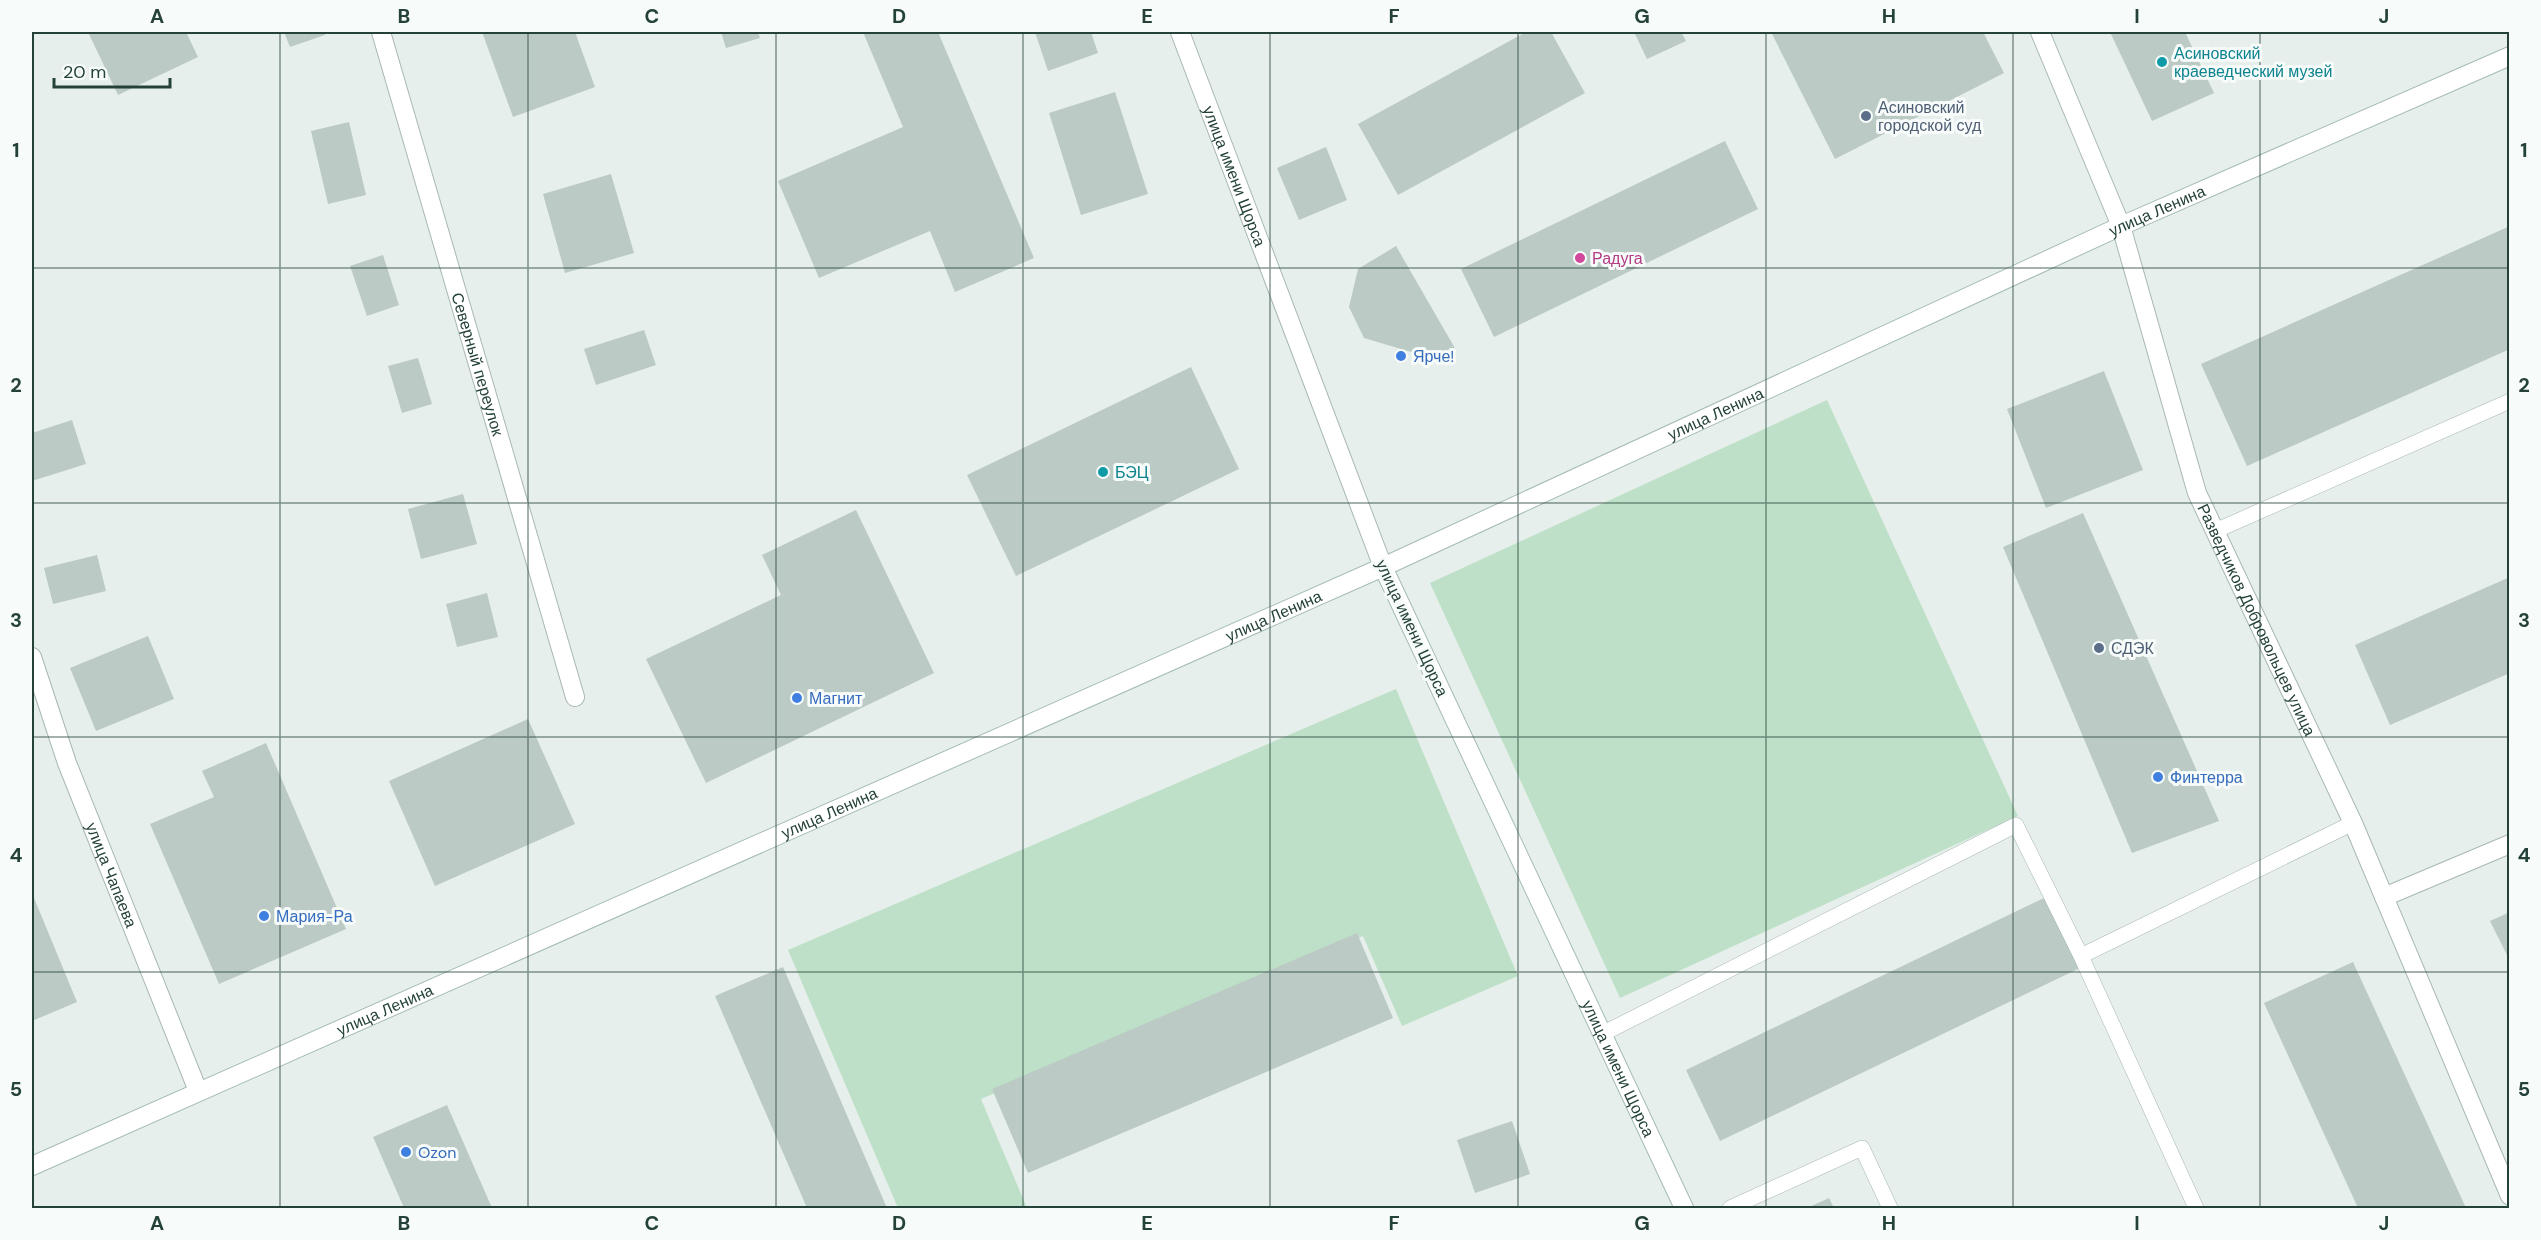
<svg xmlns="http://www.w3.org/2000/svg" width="2541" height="1240" viewBox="0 0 2541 1240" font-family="'DM Sans',sans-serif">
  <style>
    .green { fill: #bfe0c8 }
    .building { fill: #bbcac4 }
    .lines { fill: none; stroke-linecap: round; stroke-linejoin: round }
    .lane-casing { stroke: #a8b8b2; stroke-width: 16 }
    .street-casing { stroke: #a8b8b2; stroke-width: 20 }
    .secondary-casing { stroke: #a4bbb3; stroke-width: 20 }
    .lane { stroke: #fff; stroke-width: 15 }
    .street { stroke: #fff; stroke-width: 18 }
    .secondary { stroke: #fff; stroke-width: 18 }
    .grid { fill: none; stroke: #24423a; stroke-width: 1.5; stroke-opacity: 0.55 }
    .culture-dot { fill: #0f9aa8; stroke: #f7fbf9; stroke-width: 2 }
    .service-dot { fill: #5c6f8a; stroke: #f7fbf9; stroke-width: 2 }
    .hotel-dot { fill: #d1479c; stroke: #f7fbf9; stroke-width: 2 }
    .shop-dot { fill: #3f7fe0; stroke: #f7fbf9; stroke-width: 2 }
    .labels { text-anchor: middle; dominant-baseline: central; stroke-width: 6; stroke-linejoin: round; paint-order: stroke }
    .culture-label { font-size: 16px; fill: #0d838f; stroke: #f7fbf9; text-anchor: start }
    .service-label { font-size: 16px; fill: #4e5e75; stroke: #f7fbf9; text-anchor: start }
    .street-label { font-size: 16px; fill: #24423a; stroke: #f7fbf9 }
    .hotel-label { font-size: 16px; fill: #b23c85; stroke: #f7fbf9; text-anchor: start }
    .shop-label { font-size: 16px; fill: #366cbe; stroke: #f7fbf9; text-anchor: start }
    .neatline { fill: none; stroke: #24423a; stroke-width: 2 }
    .grid-label { font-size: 20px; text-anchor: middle; font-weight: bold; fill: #24423a }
  </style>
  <rect width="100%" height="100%" fill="#e6efeb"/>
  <path class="green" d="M1827,400l191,416 -398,182 -190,-415z
    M1396,689l122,287 -116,50 -39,-90 -382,163 46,109h-129l-110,-258z"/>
  <path class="building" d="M88,32h98l12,25 -80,38z
    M284,32h39l2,3 -35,12z
    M482,32h93l20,55 -82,30z
    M721,32h37l2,6 -34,10z
    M863,32h75l96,226 -79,34 -25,-61 -111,47 -41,-97 125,-54z
    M1035,32h56l7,21 -50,18z
    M1526,32h25l34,61 -187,102 -40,-71z
    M1634,32h47l5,9 -39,18z
    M1771,32h212l21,41 -169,86z
    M2110,32h75l29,61 -62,28z
    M1115,92l33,102 -67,21 -32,-102z
    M349,122l17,73 -38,9 -17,-73z
    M1725,141l33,68 -264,128 -33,-68z
    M1326,147l21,53 -48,20 -22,-52z
    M611,174l23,79 -69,20 -22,-79z
    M2510,226v123l-263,117 -46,-102z
    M1396,246l60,104 -18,10 -74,-22 -15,-31 9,-38z
    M383,255l16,50 -32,11 -17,-50z
    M644,330l12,35 -60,20 -12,-36z
    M418,358l14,46 -30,9 -14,-47z
    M1191,367l48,102 -223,107 -49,-101z
    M2104,371l39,99 -97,38 -39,-99z
    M72,420l14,44 -54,17v-48z
    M463,494l14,50 -56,15 -13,-50z
    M856,510l78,163 -228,110 -60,-124 135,-64 -19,-40z
    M2083,513l136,308 -87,32 -129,-306z
    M97,555l9,36 -53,13 -9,-36z
    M2510,577v96l-120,52 -35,-80z
    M487,593l11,44 -41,10 -11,-43z
    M148,636l26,63 -78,32 -26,-63z
    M528,719l47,105 -140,62 -46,-105z
    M266,743l80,186 -127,55 -69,-160 64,-27 -12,-26z
    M32,893l45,109 -45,19z
    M2046,897l34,71 -360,173 -34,-71z
    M2510,912v49l-20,-40z
    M1357,933l36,85 -365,155 -36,-84z
    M2353,962l113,246h-108l-94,-205z
    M783,967l104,241h-80l-92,-212z
    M447,1105l45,103h-88l-31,-71z
    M1512,1121l18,53 -55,19 -18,-53z
    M1829,1198l5,10h-27z"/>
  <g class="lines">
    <defs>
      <path id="lane" d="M2215,531l295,-130
        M2081,956l272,-133
        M1602,1034l414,-209 65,131 115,252
        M1730,1208l132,-60 28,60"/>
      <g id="street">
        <path id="s1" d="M381,32l194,665"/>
        <path id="s2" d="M1180,32l203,535"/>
        <path id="s3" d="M2040,32l81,194 76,267 156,330 157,373"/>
        <path id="s4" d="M32,657l35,106 131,328"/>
        <path d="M2384,897l126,-53"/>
      </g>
      <g id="secondary">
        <path id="s5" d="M1383,567l301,641"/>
        <path id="s6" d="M32,1166l1351,-599 738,-341 389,-170"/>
      </g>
    </defs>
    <use href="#lane" class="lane-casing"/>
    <use href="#street" class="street-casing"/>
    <use href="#secondary" class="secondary-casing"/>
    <use href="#lane" class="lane"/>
    <use href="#street" class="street"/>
    <use href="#secondary" class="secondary"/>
  </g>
  <path class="grid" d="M280,32v1176M528,32v1176M776,32v1176M1023,32v1176M1270,32v1176M1518,32v1176M1766,32v1176M2013,32v1176M2260,32v1176M32,268h2478M32,503h2478M32,737h2478M32,972h2478"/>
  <g class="culture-dot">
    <circle cx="2162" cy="62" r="6"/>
    <circle cx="1103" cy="472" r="6"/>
  </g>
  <g class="service-dot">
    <circle cx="1866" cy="116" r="6"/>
    <circle cx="2099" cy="648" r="6"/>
  </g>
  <circle class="hotel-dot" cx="1580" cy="258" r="6"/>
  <g class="shop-dot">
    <circle cx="1401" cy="356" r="6"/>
    <circle cx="797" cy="698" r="6"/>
    <circle cx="2158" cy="777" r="6"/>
    <circle cx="264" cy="916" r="6"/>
    <circle cx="406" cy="1152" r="6"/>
  </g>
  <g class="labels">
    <g class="culture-label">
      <text x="2174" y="53">Асиновский<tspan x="2174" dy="18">краеведческий музей</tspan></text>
      <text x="1115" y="472">БЭЦ</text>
    </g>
    <g class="service-label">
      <text x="1878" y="107">Асиновский<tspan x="1878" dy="18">городской суд</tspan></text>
      <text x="2111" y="648">СДЭК</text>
    </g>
    <g class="street-label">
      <text stroke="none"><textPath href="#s2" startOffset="154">улица имени Щорса</textPath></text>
      <text stroke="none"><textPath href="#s6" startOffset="2330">улица Ленина</textPath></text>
      <text stroke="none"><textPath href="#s1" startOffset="346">Северный переулок</textPath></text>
      <text stroke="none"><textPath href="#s6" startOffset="1844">улица Ленина</textPath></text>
      <text stroke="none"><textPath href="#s6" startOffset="1358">улица Ленина</textPath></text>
      <text stroke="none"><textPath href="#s3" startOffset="628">Разведчиков Добровольцев улица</textPath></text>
      <text transform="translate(1412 628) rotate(65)">улица имени Щорса</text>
      <text stroke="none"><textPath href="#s6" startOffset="872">улица Ленина</textPath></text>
      <text stroke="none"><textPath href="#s4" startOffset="232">улица Чапаева</textPath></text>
      <text stroke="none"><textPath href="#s6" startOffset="386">улица Ленина</textPath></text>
      <text stroke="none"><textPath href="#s5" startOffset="554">улица имени Щорса</textPath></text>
    </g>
    <g class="hotel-label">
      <text x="1592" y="258">Радуга</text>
    </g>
    <g class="shop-label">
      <text x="1413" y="356">Ярче!</text>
      <text x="809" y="698">Магнит</text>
      <text x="2170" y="777">Финтерра</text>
      <text x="276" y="916">Мария-Ра</text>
      <text x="418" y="1152">Ozon</text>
    </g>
  </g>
  <rect width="2541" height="1240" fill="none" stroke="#f7fbf9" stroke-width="66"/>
  <path d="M54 78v9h116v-9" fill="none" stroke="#24423a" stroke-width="3"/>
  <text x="63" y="78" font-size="18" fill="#24423a" stroke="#f7fbf9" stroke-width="4.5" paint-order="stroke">20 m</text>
  <rect x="33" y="33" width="2475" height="1174" class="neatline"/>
  <g class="grid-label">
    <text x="157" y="23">A</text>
    <text x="404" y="23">B</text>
    <text x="652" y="23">C</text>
    <text x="899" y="23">D</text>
    <text x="1147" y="23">E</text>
    <text x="1394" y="23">F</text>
    <text x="1642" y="23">G</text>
    <text x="1889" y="23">H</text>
    <text x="2137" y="23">I</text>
    <text x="2384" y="23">J</text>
    <text x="16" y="157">1</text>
    <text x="2524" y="157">1</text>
    <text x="16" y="392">2</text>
    <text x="2524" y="392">2</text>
    <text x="16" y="627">3</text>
    <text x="2524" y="627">3</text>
    <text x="16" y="862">4</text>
    <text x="2524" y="862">4</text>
    <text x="16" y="1096">5</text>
    <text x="2524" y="1096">5</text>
    <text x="157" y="1230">A</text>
    <text x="404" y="1230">B</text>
    <text x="652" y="1230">C</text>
    <text x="899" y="1230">D</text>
    <text x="1147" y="1230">E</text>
    <text x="1394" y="1230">F</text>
    <text x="1642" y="1230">G</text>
    <text x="1889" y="1230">H</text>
    <text x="2137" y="1230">I</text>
    <text x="2384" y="1230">J</text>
  </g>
</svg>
